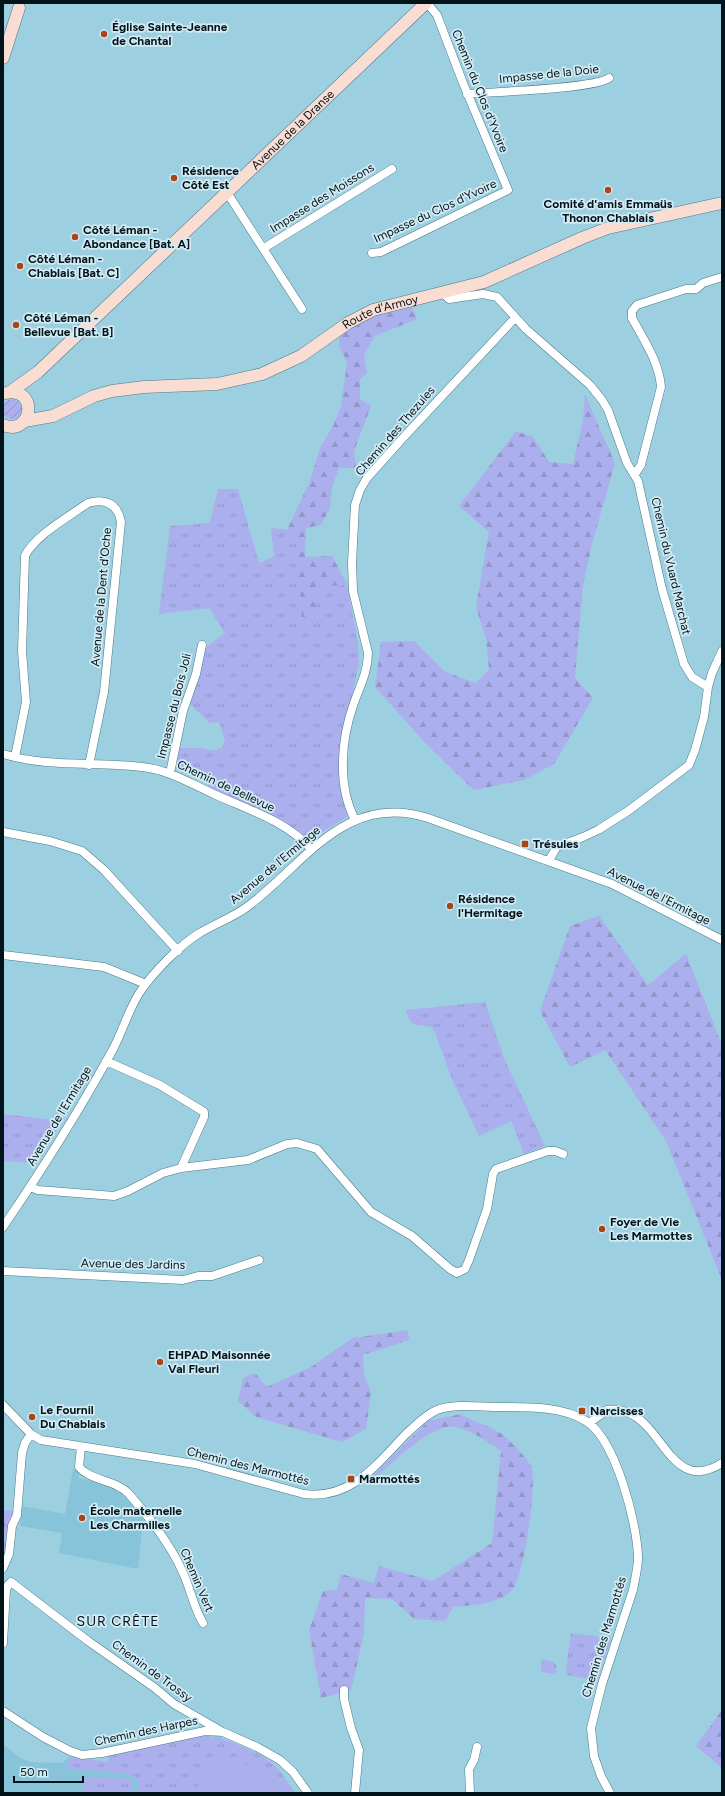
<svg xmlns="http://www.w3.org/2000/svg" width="725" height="1796" viewBox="0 0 725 1796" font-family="Figtree,sans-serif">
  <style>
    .built { fill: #88c4d9 }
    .grass { fill: url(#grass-tufts) }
    .forest { fill: url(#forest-firs) }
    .garden { fill: url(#garden-furrows) }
    .pitch { fill: #abafed }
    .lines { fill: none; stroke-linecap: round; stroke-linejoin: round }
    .street-casing { stroke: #4a7a8a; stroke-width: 9 }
    .secondary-casing { stroke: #4a7a8a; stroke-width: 13 }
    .street { stroke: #fff; stroke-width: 8 }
    .secondary { stroke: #f9ddd3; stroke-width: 12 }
    .poi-dot { fill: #a94417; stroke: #d2ebf4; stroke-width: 1.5 }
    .labels { text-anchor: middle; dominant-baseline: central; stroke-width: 3.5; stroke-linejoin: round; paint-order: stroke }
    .poi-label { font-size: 12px; font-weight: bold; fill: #021319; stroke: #d2ebf4; text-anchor: start }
    .street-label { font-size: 12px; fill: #021319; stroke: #d2ebf4 }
    .quarter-label { font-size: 14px; letter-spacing: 1px; fill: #021319; stroke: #d2ebf4 }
  </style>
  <defs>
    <pattern id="grass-tufts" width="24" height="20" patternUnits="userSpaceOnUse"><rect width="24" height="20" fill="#abafed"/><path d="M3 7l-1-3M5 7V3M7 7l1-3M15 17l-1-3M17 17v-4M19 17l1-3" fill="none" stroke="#9296cb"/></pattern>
    <pattern id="forest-firs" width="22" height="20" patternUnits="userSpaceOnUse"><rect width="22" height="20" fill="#abafed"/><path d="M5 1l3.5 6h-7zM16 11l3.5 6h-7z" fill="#9296cb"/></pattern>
    <pattern id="garden-furrows" width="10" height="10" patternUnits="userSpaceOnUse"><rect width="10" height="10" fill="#abafed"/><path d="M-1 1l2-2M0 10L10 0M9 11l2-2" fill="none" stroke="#9296cb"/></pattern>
  </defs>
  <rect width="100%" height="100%" fill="#9ccfe0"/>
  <path class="built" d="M73,1469l6,2 -1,7 22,5 22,11 19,21 2,5 -5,49 -79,-16 3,-20 -42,-7 2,-20 43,8z
    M216,1736l46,20 15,12 18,25h-292v-49l16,13 11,5 32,1 7,-6 39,5v-6z"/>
  <path class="grass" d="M218,489h20l21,74 15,-7 -3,-28 25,3 6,92 16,-1 -4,-33 33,-5 11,59 1,19 -20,97v26l8,24v8l-36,22h-5l-98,-52 2,-7 -34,-12 3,-20h22l13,3 9,-4 2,-7 -6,-18 -9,1 -20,-19 13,-52 8,-9 14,-10 -16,-25 -50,6 11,-88 40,-3z
    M485,1002l19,56 41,88 -21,8 -13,-33 -32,15 -28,-59 -16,-45 -4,-5c-16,-3 -21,0 -25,-17z
    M3,1114l59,7 -26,42 -33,-2z
    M3,1506l1,4 10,1 -11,50z
    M571,1633l40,6 -13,38 -3,3 -28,-5 -1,-6z
    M541,1659l12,3 4,4 -1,6 -3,2 -12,-2z
    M198,1735c25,2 61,15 79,33 7,7 12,17 18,25h-10c-13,-24 -49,-29 -73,-33l-18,33h-57l2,-10 -4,-5 -6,-4 -64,-6 7,-11 36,5v-6z
    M85,1777l42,2 4,3 2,11h-51z"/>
  <path class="forest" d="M412,307l5,12 -42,17 -11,19 3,18 -7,6v20l11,7 -17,45 2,17h-17l-7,19 -2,21 -9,17 -15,3 -1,29 27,-1 15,28 -33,5 4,33 -16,1 -6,-91 -9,-2 23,-49 10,-33 14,-24 7,-18 6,-43 -8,-18 1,-10 28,-17z
    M585,395l30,68 -23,81 -9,41 -8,93 18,20 -39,66 -30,16 -50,10 -46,-44 -53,-59 6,-45 33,-1 31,31 31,11 13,-14 -3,-30 -10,-32 13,-75 -30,-26 57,-75 17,6 16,25 24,2 10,-44z
    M599,916l49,69 38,-31 36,91v235l-56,-139 -61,-91 -35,17 -30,-56 30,-85z
    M408,1330l1,10 -46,15 1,20 7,17 -5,37 -24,13 -86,-25 -18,-16 5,-23 12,-5 12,14 44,-20 42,-29z
    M461,1414c12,8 27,11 39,19 8,5 26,24 31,33 7,15 -7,110 -18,123 -12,15 -42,16 -60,18l-8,14 -31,-2 -22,-20 -27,-1 -1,36 -13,56 -30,8 -12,-68 14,-39 14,-1 4,-16 33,9 5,-17 54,15 59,-38 9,-92c-14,-10 -28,-20 -46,-24 -22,-5 -65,38 -81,52l-2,-2 56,-56z
    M722,1710v58l-26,-22z"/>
  <path class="garden" d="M2 409a10 10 0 1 1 20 0a10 10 0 1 1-20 0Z"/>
  <path class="pitch" d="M218,1756c19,3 57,19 67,37h-91l18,-33z"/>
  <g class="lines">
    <defs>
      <path id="street" d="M467,94c25,-2 127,-5 142,-16
        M226,191l76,118
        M264,248l128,-79
        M372,253l9,-1 127,-62 -45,-107 -26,-68 -10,-12
        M443,293l6,6 34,-5 14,3 29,32 64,56 12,15 6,10 19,53 11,18 24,108 22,75 8,13 16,10 -4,30 -9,33 -6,15 -61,46 -30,19 -15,7 -26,10 -8,13
        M635,474l6,-9 20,-78c-2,-25 -17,-47 -29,-69v-7l5,-6 49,-16h10l7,-6 19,-6
        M708,687l4,-14 10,-22
        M3,754c46,14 92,7 139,13 28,3 49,17 74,28 33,15 70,26 95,54
        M15,757l11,-55 -4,-51 3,-95c9,-20 45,-40 63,-53 17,-5 30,1 33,19l-17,170 -15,73
        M170,773l13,-62 13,-37 6,-29
        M355,820c-18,-35 -14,-81 -1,-117 6,-17 14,-32 14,-50l-15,-62 -1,-28 3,-58 5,-15 7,-12 34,-38 114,-122
        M3,832l47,9 32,10 22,19 74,81
        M3,955l101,12 42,17
        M106,1061l54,24 44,27v5l-23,51
        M30,1187l8,3 76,6 14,-5 35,-18 18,-5 67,-8 39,-16 10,-1 20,6 54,63 41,24 38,33 7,4 8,-4 4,-9 18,-51 6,-35 3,-5 52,-18h7l8,3
        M3,1227c39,-57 76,-116 109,-176 11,-20 17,-44 30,-62 13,-18 37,-43 56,-55 16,-10 34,-16 49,-27 58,-43 97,-115 181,-89l184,66 110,56
        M3,1271l180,9 15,-4h14l47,-16
        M3,1405l28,29 10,6 154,24 109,30c47,6 72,-29 102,-60 10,-9 19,-19 31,-24 19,-7 43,-3 63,-3 28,0 62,-1 86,14 30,19 51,102 52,136 0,11 -3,22 -5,33l-31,94 -11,44 3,28 7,20 9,17
        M589,1423l18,-13c9,-1 18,0 26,5 32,18 42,78 89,48
        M81,1447l-2,20c12,14 37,13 50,27 21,24 43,52 55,81 7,16 10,33 19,48
        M3,1568l6,-14 3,-28 5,-11 5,-62 3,-10 6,-9
        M3,1643l3,-53 2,-5 3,-3 77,59 67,47 19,16 47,27
        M344,1690v9l7,29 8,22 -4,43
        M3,1711l40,26 27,14 12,4 20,-2 103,-22 18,1 34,15 23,13 13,12 15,21
        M470,1793l-1,-24 5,-9 3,-13"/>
      <g id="secondary">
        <path d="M3,58l16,-50"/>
        <path id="s1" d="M10,392l28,-20 388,-369"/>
        <path id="s2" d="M24,421l29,-5 41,-20 18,-5 32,-4 73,-3 45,-10 39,-18 47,-33 25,-13 111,-28 98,-44 26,-10 114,-25"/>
        <path d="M3,425c30,12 36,-39 3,-32"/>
      </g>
    </defs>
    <use href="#street" class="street-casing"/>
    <use href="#secondary" class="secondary-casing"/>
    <use href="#street" class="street"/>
    <use href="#secondary" class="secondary"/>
  </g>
  <g class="poi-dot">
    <circle cx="104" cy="34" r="4"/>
    <circle cx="174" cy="178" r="4"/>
    <circle cx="608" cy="190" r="4"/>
    <circle cx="75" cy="237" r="4"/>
    <circle cx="20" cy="266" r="4"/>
    <circle cx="16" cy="325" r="4"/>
    <rect x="521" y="840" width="8" height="8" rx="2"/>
    <circle cx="450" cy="906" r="4"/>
    <circle cx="602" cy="1229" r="4"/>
    <circle cx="160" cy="1362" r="4"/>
    <rect x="578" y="1407" width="8" height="8" rx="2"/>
    <circle cx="32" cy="1417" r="4"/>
    <rect x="347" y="1475" width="8" height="8" rx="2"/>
    <circle cx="82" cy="1518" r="4"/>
  </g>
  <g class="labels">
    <g class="poi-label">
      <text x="112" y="27">Église Sainte-Jeanne<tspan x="112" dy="14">de Chantal</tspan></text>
      <text x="182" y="171">Résidence<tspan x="182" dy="14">Côté Est</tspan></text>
      <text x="608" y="204" text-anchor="middle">Comité d'amis Emmaüs<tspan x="608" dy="14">Thonon Chablais</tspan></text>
      <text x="83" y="230">Côté Léman -<tspan x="83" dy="14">Abondance [Bat. A]</tspan></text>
      <text x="28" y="259">Côté Léman -<tspan x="28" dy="14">Chablais [Bat. C]</tspan></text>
      <text x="24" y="318">Côté Léman -<tspan x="24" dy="14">Bellevue [Bat. B]</tspan></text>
      <text x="533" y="844">Trésules</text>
      <text x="458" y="899">Résidence<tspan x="458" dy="14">l'Hermitage</tspan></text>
      <text x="610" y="1222">Foyer de Vie<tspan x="610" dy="14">Les Marmottes</tspan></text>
      <text x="168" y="1355">EHPAD Maisonnée<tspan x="168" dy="14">Val Fleuri</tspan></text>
      <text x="40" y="1410">Le Fournil<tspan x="40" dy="14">Du Chablais</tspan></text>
      <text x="590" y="1411">Narcisses</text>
      <text x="359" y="1479">Marmottés</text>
      <text x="90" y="1511">École maternelle<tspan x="90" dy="14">Les Charmilles</tspan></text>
    </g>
    <g class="street-label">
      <text transform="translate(549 74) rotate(-6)">Impasse de la Doie</text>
      <text transform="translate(480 91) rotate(68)">Chemin du Clos d'Yvoire</text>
      <text stroke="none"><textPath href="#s1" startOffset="386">Avenue de la Dranse</textPath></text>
      <text transform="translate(322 198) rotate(-32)">Impasse des Moissons</text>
      <text transform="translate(435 211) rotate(-25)">Impasse du Clos d'Yvoire</text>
      <text stroke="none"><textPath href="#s2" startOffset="380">Route d'Armoy</textPath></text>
      <text transform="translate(395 431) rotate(-49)">Chemin des Thezules</text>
      <text transform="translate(671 566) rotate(77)">Chemin du Vuard Marchat</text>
      <text transform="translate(101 597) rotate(-85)">Avenue de la Dent d'Oche</text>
      <text transform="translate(174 706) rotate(-76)">Impasse du Bois Joli</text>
      <text transform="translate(226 786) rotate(25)">Chemin de Bellevue</text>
      <text transform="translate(275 865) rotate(-40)">Avenue de l'Ermitage</text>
      <text transform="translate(659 896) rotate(27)">Avenue de l'Ermitage</text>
      <text transform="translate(59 1116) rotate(-59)">Avenue de l'Ermitage</text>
      <text transform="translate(133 1264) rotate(1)">Avenue des Jardins</text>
      <text transform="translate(248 1466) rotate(14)">Chemin des Marmottés</text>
      <text transform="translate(197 1580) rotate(67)">Chemin Vert</text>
      <text transform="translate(604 1637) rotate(-73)">Chemin des Marmottés</text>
      <text transform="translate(152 1671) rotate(36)">Chemin de Trossy</text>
      <text transform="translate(146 1731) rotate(-12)">Chemin des Harpes</text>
    </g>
    <g class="quarter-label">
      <text x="118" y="1621">SUR CRÊTE</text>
    </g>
  </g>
  <rect width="725" height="1796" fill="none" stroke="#021319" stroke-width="8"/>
  <path d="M14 1776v6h69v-6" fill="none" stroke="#021319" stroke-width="2"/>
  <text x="20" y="1776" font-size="12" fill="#021319" stroke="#d2ebf4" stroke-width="3" paint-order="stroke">50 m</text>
</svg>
